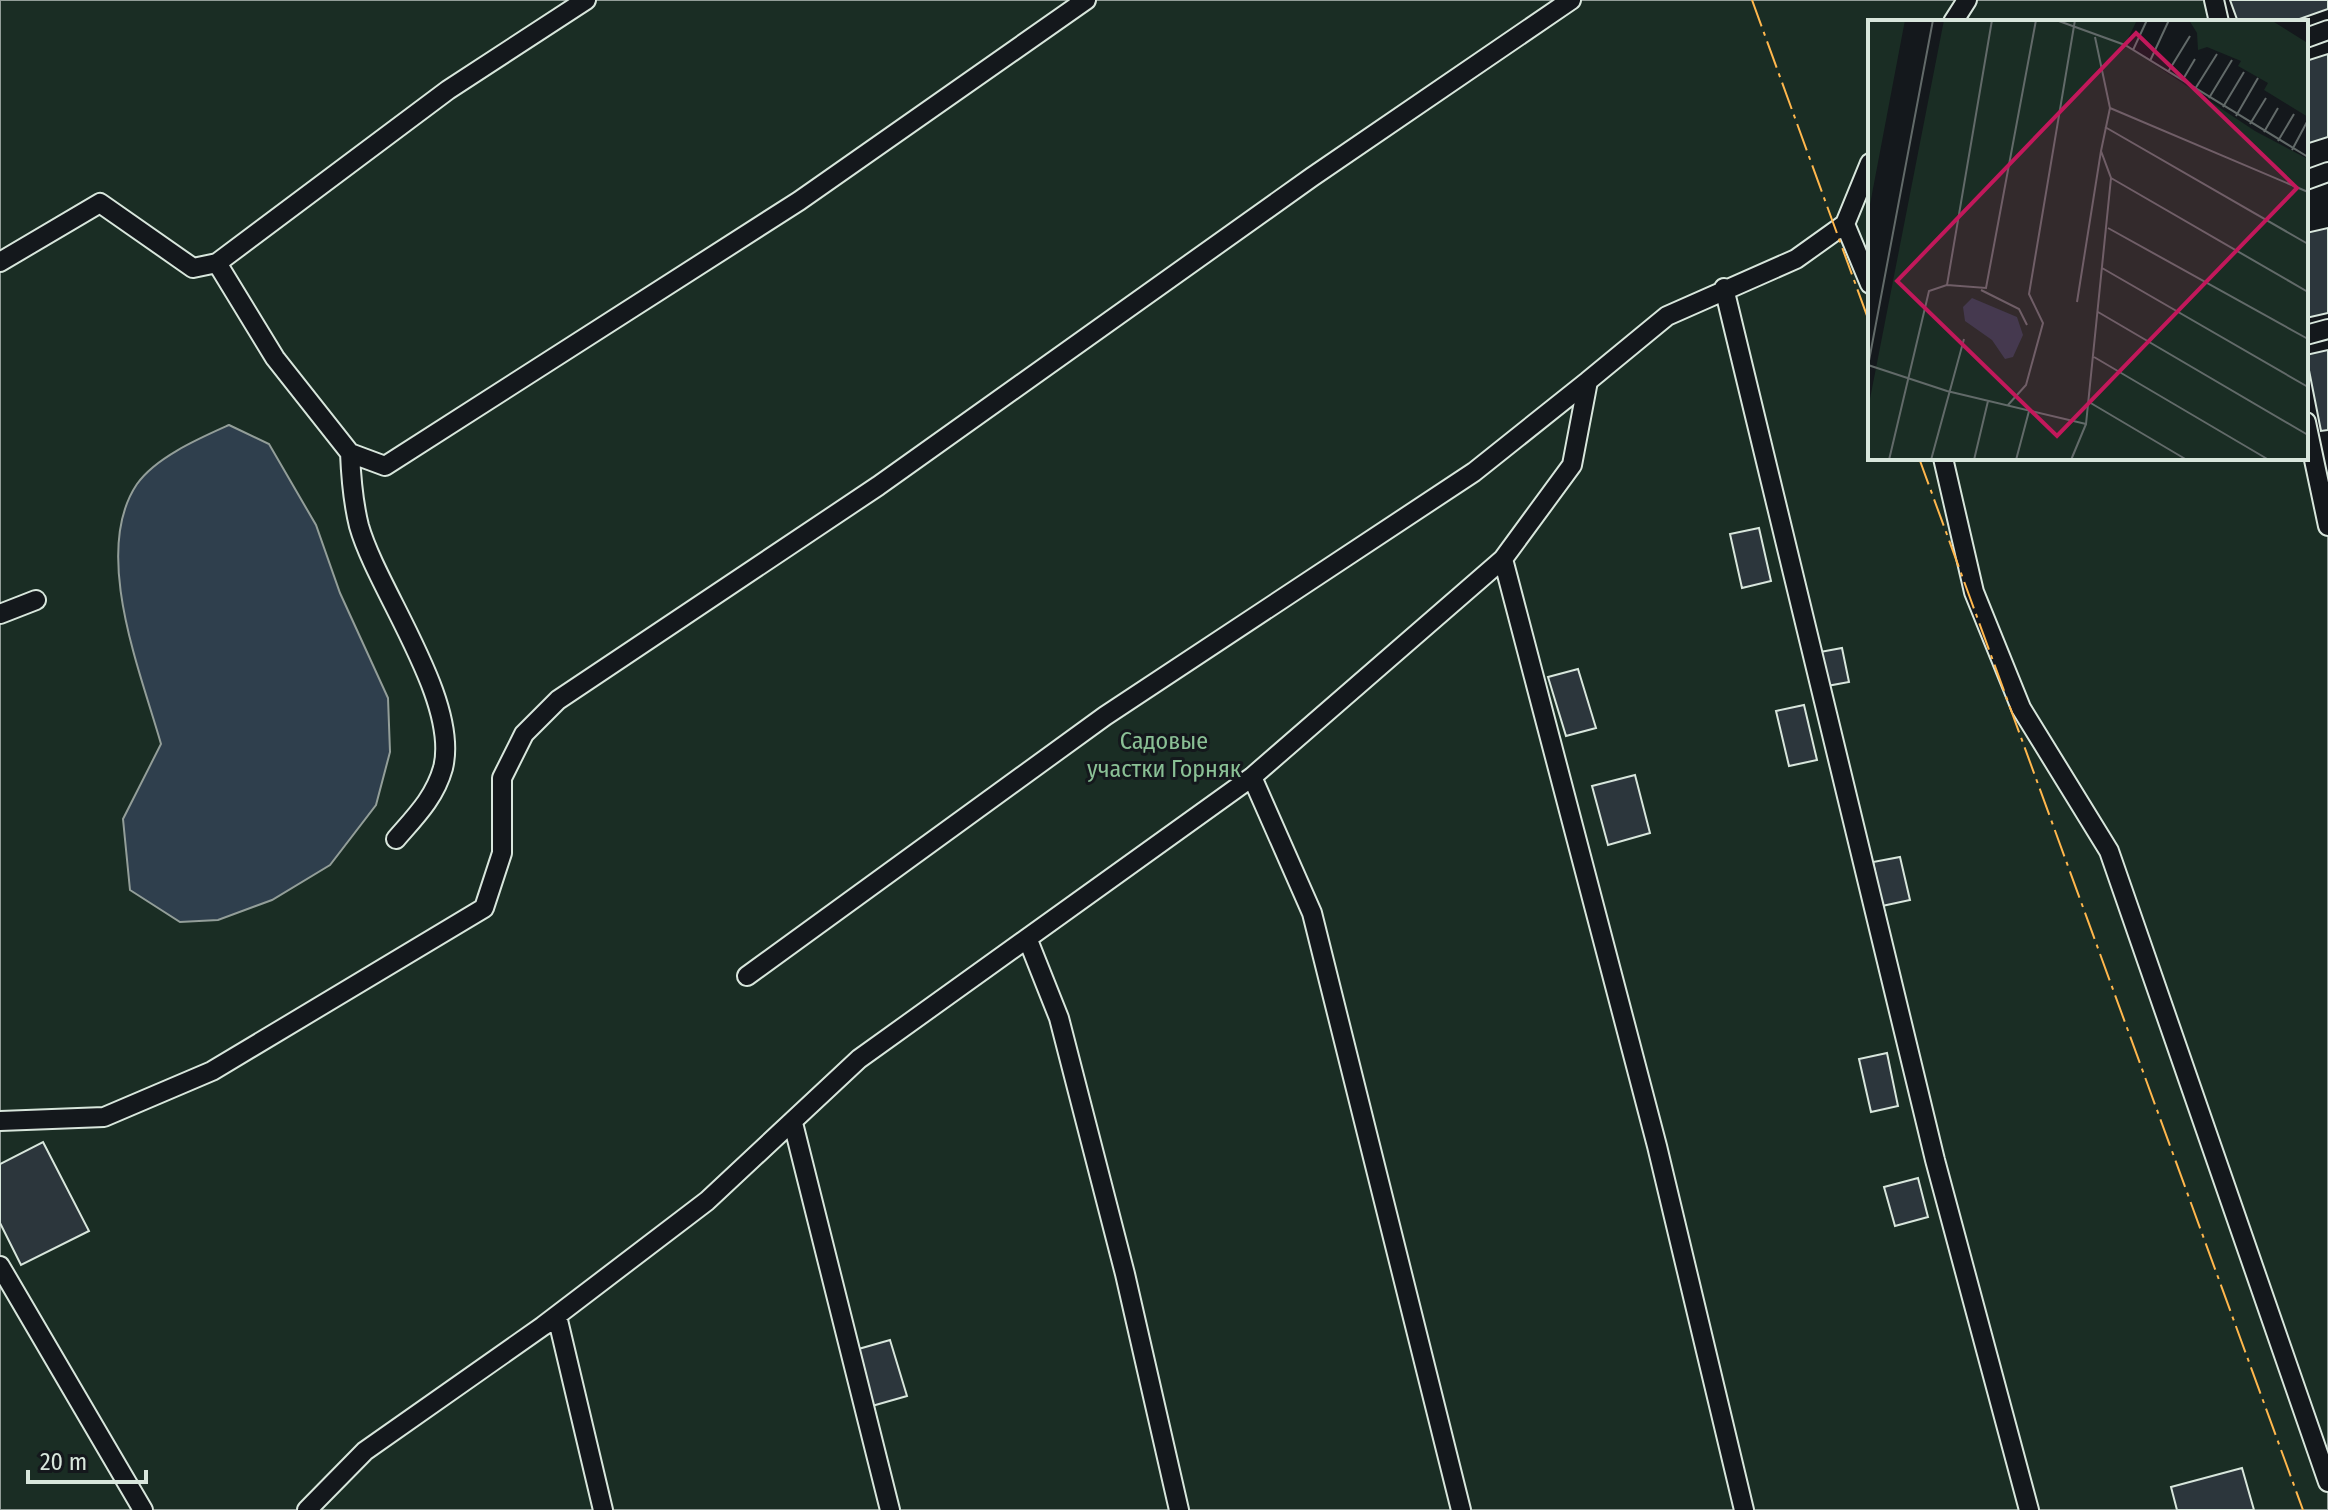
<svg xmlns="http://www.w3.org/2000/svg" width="2328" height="1510" viewBox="0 0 2328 1510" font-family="'Fira Sans Condensed',sans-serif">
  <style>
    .green { fill: #1a2d24; stroke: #939e99; stroke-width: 2 }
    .water { fill: #2f3f4d; stroke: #939e99; stroke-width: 2 }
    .building { fill: #2c363c; stroke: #d8e6dc; stroke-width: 2 }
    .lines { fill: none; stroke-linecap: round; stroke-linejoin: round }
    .service-casing { stroke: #d8e6dc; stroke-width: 22 }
    .service { stroke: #14181c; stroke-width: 18 }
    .power { stroke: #ffb74d; stroke-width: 2; stroke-dasharray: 28 6 4 6; stroke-linecap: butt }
    .labels { text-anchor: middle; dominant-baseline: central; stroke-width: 6; stroke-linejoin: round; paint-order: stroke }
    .park-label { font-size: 24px; fill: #8ac095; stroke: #14181c }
    .inset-road { fill: none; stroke: #626a69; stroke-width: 2 }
    .view { fill: #c2185b; fill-opacity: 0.15; stroke: #c2185b; stroke-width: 4 }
    .inset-edge { fill: none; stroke: #d8e6dc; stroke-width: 4 }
  </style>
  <rect width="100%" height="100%" fill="#14181c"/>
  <path class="green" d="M0,0h2224l-9,3 4,19h-349v436h436l22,68v984h-2328z"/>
  <path class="water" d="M229,425l40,19 47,81 24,68 48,105 2,54 -14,53 -46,60 -58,35 -54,20 -38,2 -50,-32 -7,-71 38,-75c-20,-71 -70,-192 -24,-260 19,-27 63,-46 92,-59z"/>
  <path class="building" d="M2230,0h98v9l-37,13h-53z
    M2328,54v83l-22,7v-83z
    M2328,228v85l-22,5v-85z
    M2328,350v80l-7,1 -15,-76z
    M1759,528l12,53 -29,7 -12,-54z
    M1842,648l7,34 -22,4 -7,-34z
    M1578,669l18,59 -30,8 -18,-59z
    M1804,705l13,55 -28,6 -13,-55z
    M1635,775l15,58 -42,12 -16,-59z
    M1900,857l10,43 -28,6 -9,-44z
    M1887,1053l11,53 -27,6 -12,-53z
    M43,1142l46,89 -68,34 -21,-42v-59z
    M1918,1178l10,39 -33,9 -11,-39z
    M890,1340l17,56 -35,10 -17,-56z
    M2242,1468l12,42h-77l-6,-23z"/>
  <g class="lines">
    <defs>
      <path id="service" d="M2214,0l5,22
        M1953,22l14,-22
        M2306,38l22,-8
        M2306,180l22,-8
        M1845,224l25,60
        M0,262l100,-59 93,65 24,-5 231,-173 138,-90
        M217,263l58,95 75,95 35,13 414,-265 287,-201
        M1724,288l211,872 94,350
        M2306,335l22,-6
        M2306,422l22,104
        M350,453c1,24 3,49 9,73 18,64 101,174 84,242 -8,29 -27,48 -47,71
        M1943,458l31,134 47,116 88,143 219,631
        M1503,559l154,587 87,364
        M0,614l36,-14
        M1252,777l60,136 149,597
        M1028,940l31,78 66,256 54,236
        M747,976l358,-260 369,-244 114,-91
        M0,1121l104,-4 108,-46 272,-163 18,-55v-75l22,-44 34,-34 320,-214 434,-309 259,-177
        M793,1123l97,387
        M0,1266l143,244
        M557,1316l46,194
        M307,1510l58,-59 178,-125 164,-125 152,-142 393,-282 251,-218 69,-94 16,-84 79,-65 129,-57 49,-35 25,-61"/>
    </defs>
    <use href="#service" class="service-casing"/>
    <use href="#service" class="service"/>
    <path class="power" d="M1752,0l118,324
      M1919,458l384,1052"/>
  </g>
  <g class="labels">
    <g class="park-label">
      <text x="1164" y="741">Садовые<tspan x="1164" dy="28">участки Горняк</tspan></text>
    </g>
  </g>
  <g transform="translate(1868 20)">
    <rect width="440" height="440" fill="#14181c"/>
    <path d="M0,0h37l-37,195zM76,0h193l-12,25 130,86 53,28v301h-440v-51zM321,0h82l35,22 2,75 -44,-27 4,-7 -30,-17 3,-5 -34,-14 -9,3 -1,-17z" fill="#1a2d24"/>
    <path d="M104,278l45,19 6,18 -10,22 -8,2 -13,-19 -27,-19 -2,-14z" fill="#2f3f4d"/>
    <path class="inset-road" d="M188,0l69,25 183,112M265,30l14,-30M282,41l19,-41M300,52l22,-36M314,61l13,-22M327,69l22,-35M341,78l23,-38M355,87l21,-35M242,88l198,84M368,96l22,-38M382,104l16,-26M237,107l203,117M396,112l14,-24M410,121l16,-27M424,130l16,-30M243,158l197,114M240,208l200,111M234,248l206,119M79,265l39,3 50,-268M113,270l38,19 8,16M209,282l24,-151M230,292l210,123M226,337l175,103M0,345l79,26 139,33 25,-246 -10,-27 9,-43 -15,-71M0,346l65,-346M221,382l98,58M140,385l18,-20 17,-62 -14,-29 46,-274M21,440l40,-169 18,-6 45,-265M63,440l33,-121M106,440l14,-59M148,440l13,-49M203,440l15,-36"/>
    <path class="view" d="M268,13l161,155 -240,248 -160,-155z"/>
    <rect width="440" height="440" class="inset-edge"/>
  </g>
  <path d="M28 1470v12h118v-12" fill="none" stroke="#d8e6dc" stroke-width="4"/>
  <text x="40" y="1470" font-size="24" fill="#d8e6dc" stroke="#14181c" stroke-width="6" paint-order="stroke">20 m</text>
</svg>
